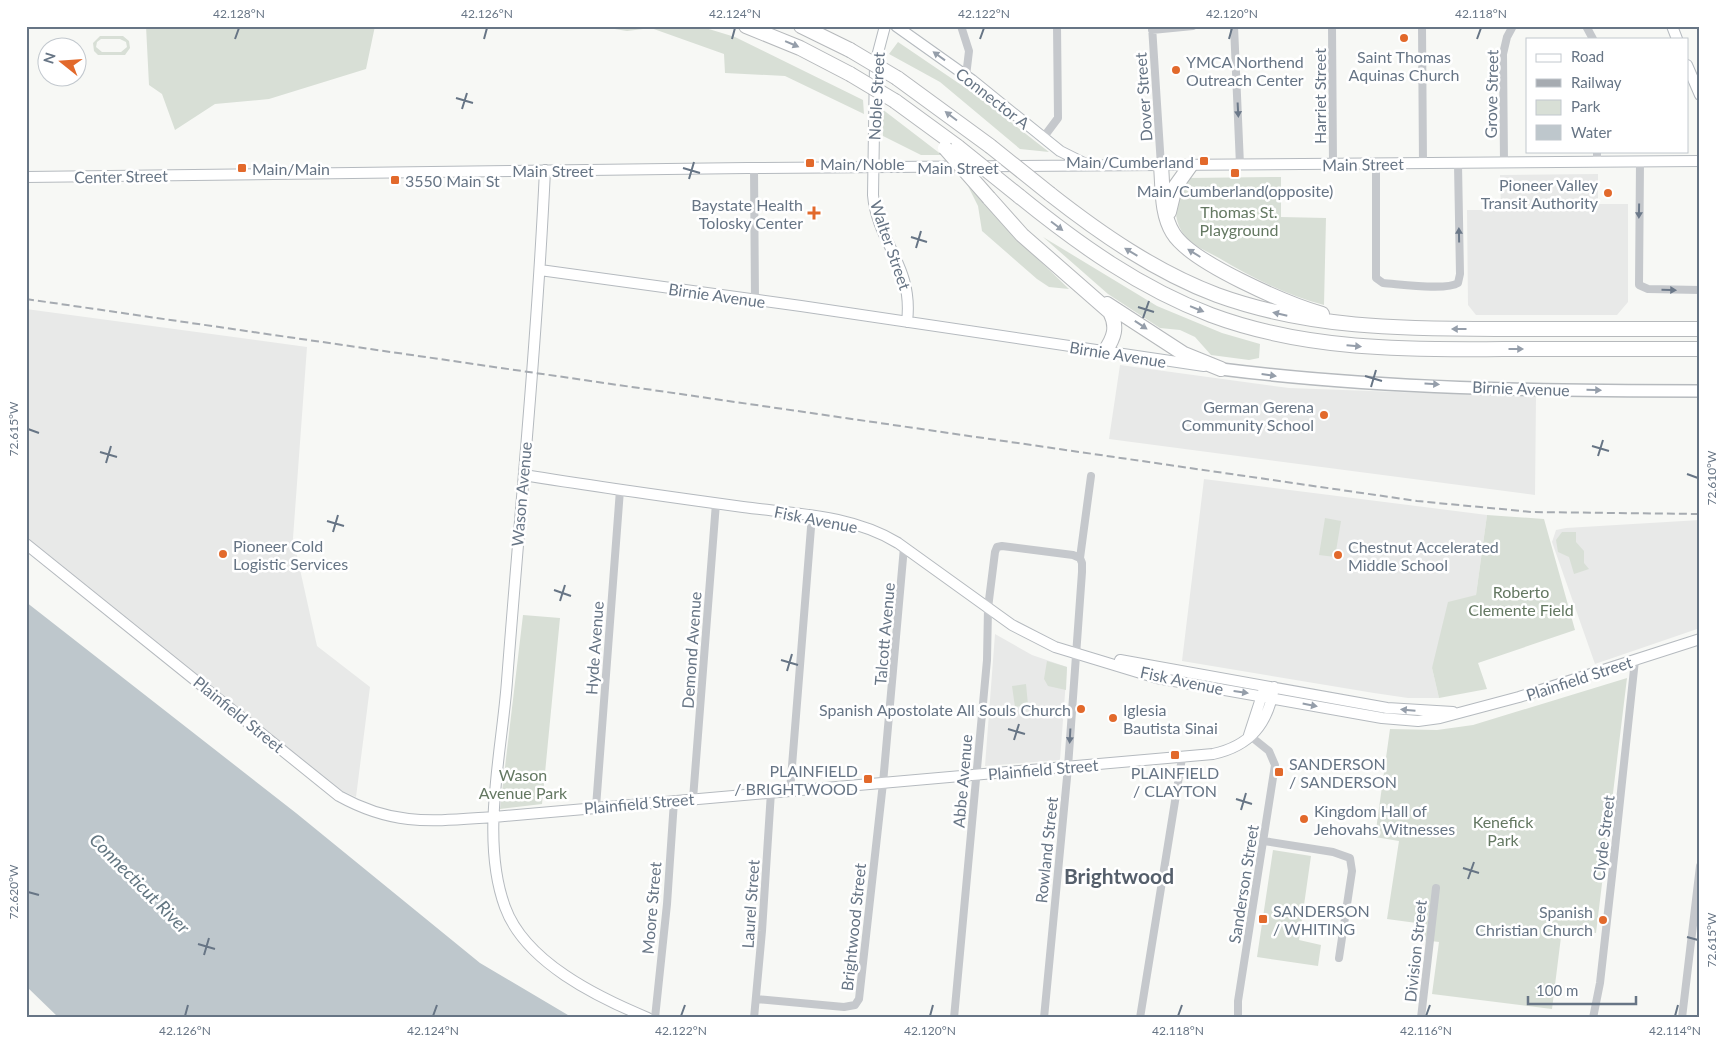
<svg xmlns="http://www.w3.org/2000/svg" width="1726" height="1044" viewBox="0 0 1726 1044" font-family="Lato,sans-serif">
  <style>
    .built { fill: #e8e9e8 }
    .green { fill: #d8dfd6; fill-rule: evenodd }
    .water { fill: #bec7cc }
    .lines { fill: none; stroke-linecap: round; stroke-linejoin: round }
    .secondary-casing { stroke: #b5babf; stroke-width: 12 }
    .primary-casing { stroke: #b6babe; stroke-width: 14 }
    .highway-casing { stroke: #b6b9bc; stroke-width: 16 }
    .street { stroke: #c5c8cc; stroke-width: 8 }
    .secondary { stroke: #fff; stroke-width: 10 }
    .primary { stroke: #fff; stroke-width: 11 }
    .highway { stroke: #fff; stroke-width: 14 }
    .rail { stroke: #a6abb1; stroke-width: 2; stroke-dasharray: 8 4; stroke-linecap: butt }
    .highway-bridge-casing { stroke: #b6b9bc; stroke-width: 16; stroke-linecap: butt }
    .highway-bridge { stroke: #fff; stroke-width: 14 }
    .oneway { fill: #959eaa }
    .oneway2 { fill: #6c7989 }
    .ticks { fill: none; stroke: #677585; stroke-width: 2 }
    .poi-dot { fill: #e2692b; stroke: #fff; stroke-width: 2 }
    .labels { text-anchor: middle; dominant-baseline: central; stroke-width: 5; stroke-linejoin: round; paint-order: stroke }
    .poi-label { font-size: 16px; fill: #677585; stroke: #fff; text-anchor: start }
    .street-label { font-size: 16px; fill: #677585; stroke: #fff }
    .park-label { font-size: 16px; fill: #647862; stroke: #fff }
    .water-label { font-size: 18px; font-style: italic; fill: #637681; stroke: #fff }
    .district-label { font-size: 21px; font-weight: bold; fill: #555f6b; stroke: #fff }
    .neatline { fill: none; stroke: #677585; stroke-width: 2 }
    .ticks-label { font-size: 12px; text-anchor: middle; fill: #677585 }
  </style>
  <rect width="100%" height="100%" fill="#f7f8f5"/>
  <path class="built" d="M1598,174v30h30v98l-11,13h-141l-8,-10 -1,-95h34l-1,-35z
    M26,309l281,38 -14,191 24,108 53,41 -14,110 -18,-8 -312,-251z
    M1120,365l169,23 247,9 -1,98 -426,-56z
    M1204,479l283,36 -11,80 -44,73 7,30h-31l-34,-5 -192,-32z
    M1700,520v108l-105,36 -43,-122 4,-12 10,-2z
    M995,634l37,21 35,12 -7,93 -75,6z"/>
  <path class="green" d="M146,26h229l-9,43 -97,30 -54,5 -40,26 -13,-36 -13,-9z
    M596,26h103l36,11 128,63 1,14 -79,-38 -60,-3 -1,-19 -73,-26 -24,3z
    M100,36h23l6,5 1,7 -5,7h-27l-4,-4 -1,-8zM101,39h19l6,3 1,5 -6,5h-19l-6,-5 1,-5z
    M898,42l78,53 73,57 -29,-3 -80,-67 -51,-28z
    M882,109l60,46h-21l-38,-19z
    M1281,177v40l45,1 -2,87c-38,-10 -71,-27 -105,-47 -13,-7 -30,-14 -37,-26 -12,-20 -4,-37 5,-54z
    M968,186l41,45 60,58 -20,-2 -12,-8 -55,-48 -4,-25z
    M1043,237l114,69 65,27 38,11 -1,14 -10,2 -38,-5 -16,-18 -15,-7 -20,-2 -52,-34z
    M1487,515l57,4 31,111 -97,33 9,26 -48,9 -7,-30 16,-66 28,-7z
    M1325,518l16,3 -6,36 -16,-2z
    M1562,532h14v10l8,9v12l5,6 -15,5 -5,-17 -11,-5 -2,-12z
    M523,615l37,3 -18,186 -42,5z
    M1047,661l20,6 -1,23 -18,-4 -4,-7z
    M1627,678l-31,255 -34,-4 -10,80 -120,-15 7,-52 -17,-2 2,-16 -37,-5 12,-78 -24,-4 15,-108 47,1 36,-5z
    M1026,684l2,21 -13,2 -3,-21z
    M1273,850l38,6 -12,84 22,5 -3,21 -61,-9z"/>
  <path class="water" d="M26,602l270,211 184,150 93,55h-514l-33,-32z"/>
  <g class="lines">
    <defs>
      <path id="secondary" d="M885,26l-10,38 -2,131c4,48 41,70 34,127
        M896,26l76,54 88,71 26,13
        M1672,26l5,13
        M1687,65l13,30
        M545,170c-8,171 -25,341 -38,511 -5,70 -27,158 -2,226 20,55 92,90 143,111
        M26,177l721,-9 953,-7
        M540,270l261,36 403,60
        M524,475c73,12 146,22 219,32 53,7 109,8 155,36l114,82 43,22 102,31 225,40 36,3 22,-3 79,-21 181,-58
        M26,544l313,252c56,31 94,25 155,21l719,-63c37,-8 55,-30 61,-67
        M1120,660l267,48 66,4
        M1249,735l15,-46"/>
      <path id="primary" d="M1221,369c158,20 319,22 479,22"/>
      <path id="highway" d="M746,26l54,22 50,26
        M801,26l49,24
        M897,78l93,68
        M895,101l63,46
        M1161,166c2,22 0,48 12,67 18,30 115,71 149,81
        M1050,194c51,40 106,78 167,101 91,33 184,34 279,34 68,0 136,0 204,0
        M1019,196c59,48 121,92 192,119 94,35 193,35 292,34 65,0 131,0 197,0
        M989,198l33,37 88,77c8,15 4,26 -5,39
        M1169,212l6,-25 15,-21
        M1107,304l77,50 37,15"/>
    </defs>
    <use href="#secondary" class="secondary-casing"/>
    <use href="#primary" class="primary-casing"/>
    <use href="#highway" class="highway-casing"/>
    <path class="street" d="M961,26l8,25 -3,25
      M1152,26l9,140
      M1234,26l6,139
      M1332,26l1,139
      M1422,26l1,138
      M1586,26l7,13
      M1152,30l41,-4
      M1043,138l15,-20 -1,-92
      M1597,151v11
      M1640,162l-1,123 9,4 52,1
      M1504,163l-1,-109 4,-17 6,-11
      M1376,164v114l7,5c16,1 63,8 75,0l2,-9 -2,-110
      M754,168l1,132
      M790,791l22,-276
      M693,799l23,-296
      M596,807l24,-317
      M1264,841l69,11 17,6 2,13 -13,87
      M756,999l88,8 11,-2 4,-6 24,-216 21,-236
      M655,1018l12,-114 7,-103
      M754,1018l8,-87 9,-139
      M954,1018l33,-358 1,-52 7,-56 2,-5 5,-1 71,9 7,3
      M1044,1018l24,-251 14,-195v-9l-2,-5 11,-82
      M1140,1018l42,-260
      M1238,1018v-17l37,-236 -6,-14 -20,-16
      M1421,1018l15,-130
      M1593,1018l7,-35 12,-107 23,-216
      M1682,1018l18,-152"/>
    <use href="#secondary" class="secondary"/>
    <use href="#primary" class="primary"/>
    <use href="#highway" class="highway"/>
    <path class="rail" d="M26,299l1391,202 115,11 168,2"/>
    <defs>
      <path id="highway-bridge" d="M850,50l47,28
        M850,74l45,27
        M990,146l60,48
        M958,147l61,49
        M945,148l44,50"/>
    </defs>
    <use href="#highway-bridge" class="highway-bridge-casing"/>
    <use href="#highway-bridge" class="highway-bridge"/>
  </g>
  <defs><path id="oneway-solid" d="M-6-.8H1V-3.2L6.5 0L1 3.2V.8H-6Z" transform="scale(1.25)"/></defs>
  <g class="oneway">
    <use href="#oneway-solid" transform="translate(792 44) rotate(23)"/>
    <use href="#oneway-solid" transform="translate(939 56) rotate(-144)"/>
    <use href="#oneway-solid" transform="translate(951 116) rotate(-143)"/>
    <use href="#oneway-solid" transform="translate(1057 226) rotate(37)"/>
    <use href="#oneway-solid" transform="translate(1131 252) rotate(-149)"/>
    <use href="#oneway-solid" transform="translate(1194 253) rotate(-148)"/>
    <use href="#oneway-solid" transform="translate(1197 309) rotate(22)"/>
    <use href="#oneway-solid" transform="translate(1280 314) rotate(-167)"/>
    <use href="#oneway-solid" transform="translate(1141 325) rotate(34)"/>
    <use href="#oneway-solid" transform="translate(1459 329) rotate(180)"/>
    <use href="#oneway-solid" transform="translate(1354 346) rotate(5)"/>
    <use href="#oneway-solid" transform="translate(1516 349)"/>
    <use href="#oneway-solid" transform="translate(1269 375) rotate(8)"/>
    <use href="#oneway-solid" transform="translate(1432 384) rotate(3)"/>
    <use href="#oneway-solid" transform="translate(1594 390) rotate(1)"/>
    <use href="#oneway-solid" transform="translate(1241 692) rotate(8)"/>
    <use href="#oneway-solid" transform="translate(1310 705) rotate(11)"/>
    <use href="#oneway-solid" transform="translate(1408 710) rotate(-175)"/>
  </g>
  <g class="oneway2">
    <use href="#oneway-solid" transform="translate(1238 110) rotate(87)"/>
    <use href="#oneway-solid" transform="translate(1639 211) rotate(91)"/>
    <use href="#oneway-solid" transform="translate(1459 235) rotate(-91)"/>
    <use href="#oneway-solid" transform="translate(1669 290) rotate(1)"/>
    <use href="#oneway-solid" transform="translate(1070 736) rotate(93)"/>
  </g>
  <path class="ticks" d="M235,39l4,-11M484,39l3,-11M732,39l3,-11M980,39l4,-11M1229,39l3,-11M1477,39l4,-11M456,98l17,5M462,109l5,-16M683,168l17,5M689,179l5,-17M911,237l16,5M916,248l5,-17M1138,307l16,5M1143,318l6,-17M1365,376l17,5M1371,387l5,-17M28,429l11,4M1592,446l17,5M100,452l17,5M1598,456l5,-16M106,463l5,-17M1687,474l11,4M327,521l17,5M333,532l5,-17M554,590l17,6M560,601l5,-16M781,660l17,5M787,671l5,-17M1008,729l17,5M1014,740l5,-16M1236,799l16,5M1241,810l5,-17M1463,868l16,5M1468,879l6,-17M28,892l11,3M1687,937l11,3M198,944l17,5M204,955l5,-17M185,1016l3,-11M433,1016l4,-11M681,1016l4,-11M930,1016l3,-11M1178,1016l4,-11M1426,1016l4,-11M1675,1016l3,-11"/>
  <g class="poi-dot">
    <circle cx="1404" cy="38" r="5"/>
    <circle cx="1176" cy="70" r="5"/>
    <rect x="1199" y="156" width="10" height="10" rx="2.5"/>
    <rect x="805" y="158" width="10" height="10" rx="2.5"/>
    <rect x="237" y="163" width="10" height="10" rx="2.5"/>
    <rect x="1230" y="168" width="10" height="10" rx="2.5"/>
    <rect x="390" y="175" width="10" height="10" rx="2.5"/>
    <circle cx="1608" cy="193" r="5"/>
    <path d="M811.5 205.5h5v5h5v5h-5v5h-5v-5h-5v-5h5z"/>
    <circle cx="1324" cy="415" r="5"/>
    <circle cx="223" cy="554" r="5"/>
    <circle cx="1338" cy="555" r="5"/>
    <circle cx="1081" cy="709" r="5"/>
    <circle cx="1113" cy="718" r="5"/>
    <rect x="1170" y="750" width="10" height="10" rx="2.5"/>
    <rect x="1274" y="767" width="10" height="10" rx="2.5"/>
    <rect x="863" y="774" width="10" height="10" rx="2.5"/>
    <circle cx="1304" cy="819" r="5"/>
    <rect x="1258" y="914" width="10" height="10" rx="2.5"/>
    <circle cx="1603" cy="920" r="5"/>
  </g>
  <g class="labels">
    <g class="poi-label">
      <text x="1404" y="56" text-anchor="middle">Saint Thomas<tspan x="1404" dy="18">Aquinas Church</tspan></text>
      <text x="1186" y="61">YMCA Northend<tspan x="1186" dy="18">Outreach Center</tspan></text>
      <text x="1194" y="161" text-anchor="end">Main/Cumberland</text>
      <text x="820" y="163">Main/Noble</text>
      <text x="252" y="168">Main/Main</text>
      <text x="405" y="180">3550 Main St</text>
      <text x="1598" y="184" text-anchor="end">Pioneer Valley<tspan x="1598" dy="18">Transit Authority</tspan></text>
      <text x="1235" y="190" text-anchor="middle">Main/Cumberland(opposite)</text>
      <text x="803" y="204" text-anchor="end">Baystate Health<tspan x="803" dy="18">Tolosky Center</tspan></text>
      <text x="1314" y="406" text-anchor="end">German Gerena<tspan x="1314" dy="18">Community School</tspan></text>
      <text x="233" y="545">Pioneer Cold<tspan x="233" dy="18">Logistic Services</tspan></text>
      <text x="1348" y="546">Chestnut Accelerated<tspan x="1348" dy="18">Middle School</tspan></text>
      <text x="1071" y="709" text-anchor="end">Spanish Apostolate All Souls Church</text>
      <text x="1123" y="709">Iglesia<tspan x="1123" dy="18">Bautista Sinai</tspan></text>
      <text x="1289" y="763">SANDERSON<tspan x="1289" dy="18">/ SANDERSON</tspan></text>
      <text x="858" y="770" text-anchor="end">PLAINFIELD<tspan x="858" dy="18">/ BRIGHTWOOD</tspan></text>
      <text x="1175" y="772" text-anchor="middle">PLAINFIELD<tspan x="1175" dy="18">/ CLAYTON</tspan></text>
      <text x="1314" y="810">Kingdom Hall of<tspan x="1314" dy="18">Jehovahs Witnesses</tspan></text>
      <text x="1273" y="910">SANDERSON<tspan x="1273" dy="18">/ WHITING</tspan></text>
      <text x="1593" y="911" text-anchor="end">Spanish<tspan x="1593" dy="18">Christian Church</tspan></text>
    </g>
    <g class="street-label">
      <text transform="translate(1491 94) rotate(-89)">Grove Street</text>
      <text transform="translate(876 96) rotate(-87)">Noble Street</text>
      <text transform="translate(1319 96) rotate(-90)">Harriet Street</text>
      <text transform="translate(1143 97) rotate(-94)">Dover Street</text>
      <text transform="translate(993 98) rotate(38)">Connector A</text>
      <text transform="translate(1363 164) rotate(-1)">Main Street</text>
      <text x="958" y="167">Main Street</text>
      <text x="553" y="170">Main Street</text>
      <text transform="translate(121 176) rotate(-1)">Center Street</text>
      <text transform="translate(891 245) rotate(71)">Walter Street</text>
      <text transform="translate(717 295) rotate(8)">Birnie Avenue</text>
      <text transform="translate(1118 354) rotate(9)">Birnie Avenue</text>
      <text transform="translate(1521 388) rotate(2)">Birnie Avenue</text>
      <text transform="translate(521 494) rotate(-85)">Wason Avenue</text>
      <text transform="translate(816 519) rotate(11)">Fisk Avenue</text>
      <text transform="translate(884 634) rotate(-85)">Talcott Avenue</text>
      <text transform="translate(594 648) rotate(-86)">Hyde Avenue</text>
      <text transform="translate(691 650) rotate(-86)">Demond Avenue</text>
      <text transform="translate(1579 678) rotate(-18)">Plainfield Street</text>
      <text transform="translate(1182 680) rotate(12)">Fisk Avenue</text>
      <text transform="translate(239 714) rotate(39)">Plainfield Street</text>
      <text transform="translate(1043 769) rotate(-5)">Plainfield Street</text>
      <text transform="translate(962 781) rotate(-85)">Abbe Avenue</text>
      <text transform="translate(639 803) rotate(-5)">Plainfield Street</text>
      <text transform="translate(1603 838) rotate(-83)">Clyde Street</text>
      <text transform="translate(1046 850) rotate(-84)">Rowland Street</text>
      <text transform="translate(1243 884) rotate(-81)">Sanderson Street</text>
      <text transform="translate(750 904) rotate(-86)">Laurel Street</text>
      <text transform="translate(651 908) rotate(-85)">Moore Street</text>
      <text transform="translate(853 927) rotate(-84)">Brightwood Street</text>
      <text transform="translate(1415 951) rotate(-84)">Division Street</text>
    </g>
    <g class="park-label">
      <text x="1239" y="211">Thomas St.<tspan x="1239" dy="18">Playground</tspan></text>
      <text x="1521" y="591">Roberto<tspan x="1521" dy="18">Clemente Field</tspan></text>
      <text x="523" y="774">Wason<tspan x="523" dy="18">Avenue Park</tspan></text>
      <text x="1503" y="821">Kenefick<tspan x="1503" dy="18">Park</tspan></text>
    </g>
    <g class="water-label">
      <text transform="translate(140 883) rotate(45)">Connecticut River</text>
    </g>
    <g class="district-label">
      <text x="1119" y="875">Brightwood</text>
    </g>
  </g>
  <rect width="1726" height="1044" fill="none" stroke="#ffffff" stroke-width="55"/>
  <rect x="1526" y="38" width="162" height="115" fill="#ffffff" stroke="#c2c8ce"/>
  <rect x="1536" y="54" width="25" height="8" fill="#ffffff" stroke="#c2c8ce"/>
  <text x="1571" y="62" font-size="15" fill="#677585">Road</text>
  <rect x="1536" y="79" width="25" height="8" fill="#a6abb1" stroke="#c2c8ce"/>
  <text x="1571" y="88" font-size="15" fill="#677585">Railway</text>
  <rect x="1536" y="100" width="25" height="15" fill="#d8dfd6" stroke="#c2c8ce"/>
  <text x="1571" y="112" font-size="15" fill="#677585">Park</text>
  <rect x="1536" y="125" width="25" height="15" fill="#bec7cc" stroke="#c2c8ce"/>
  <text x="1571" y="138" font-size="15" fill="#677585">Water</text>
  <g transform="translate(62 62) rotate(287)"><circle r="24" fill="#ffffff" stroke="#c2c8ce"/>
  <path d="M0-4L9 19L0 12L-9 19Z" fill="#e2692b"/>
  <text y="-8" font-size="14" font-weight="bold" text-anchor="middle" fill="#677585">N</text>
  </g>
  <path d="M1528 996v8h108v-8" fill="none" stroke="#677585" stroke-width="2.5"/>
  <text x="1536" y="996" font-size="15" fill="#677585" stroke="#ffffff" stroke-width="4" paint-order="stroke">100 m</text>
  <rect x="28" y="28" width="1670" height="988" class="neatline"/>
  <g class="ticks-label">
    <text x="239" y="18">42.128°N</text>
    <text x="487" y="18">42.126°N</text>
    <text x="735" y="18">42.124°N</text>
    <text x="984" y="18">42.122°N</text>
    <text x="1232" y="18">42.120°N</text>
    <text x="1481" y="18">42.118°N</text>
    <text transform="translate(14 429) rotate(-90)" y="4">72.615°W</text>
    <text transform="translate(1712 478) rotate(-90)" y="4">72.610°W</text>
    <text transform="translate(14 892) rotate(-90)" y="4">72.620°W</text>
    <text transform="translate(1712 940) rotate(-90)" y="4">72.615°W</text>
    <text x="185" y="1035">42.126°N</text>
    <text x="433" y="1035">42.124°N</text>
    <text x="681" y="1035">42.122°N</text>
    <text x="930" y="1035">42.120°N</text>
    <text x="1178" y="1035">42.118°N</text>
    <text x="1426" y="1035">42.116°N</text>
    <text x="1675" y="1035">42.114°N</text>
  </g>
</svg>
